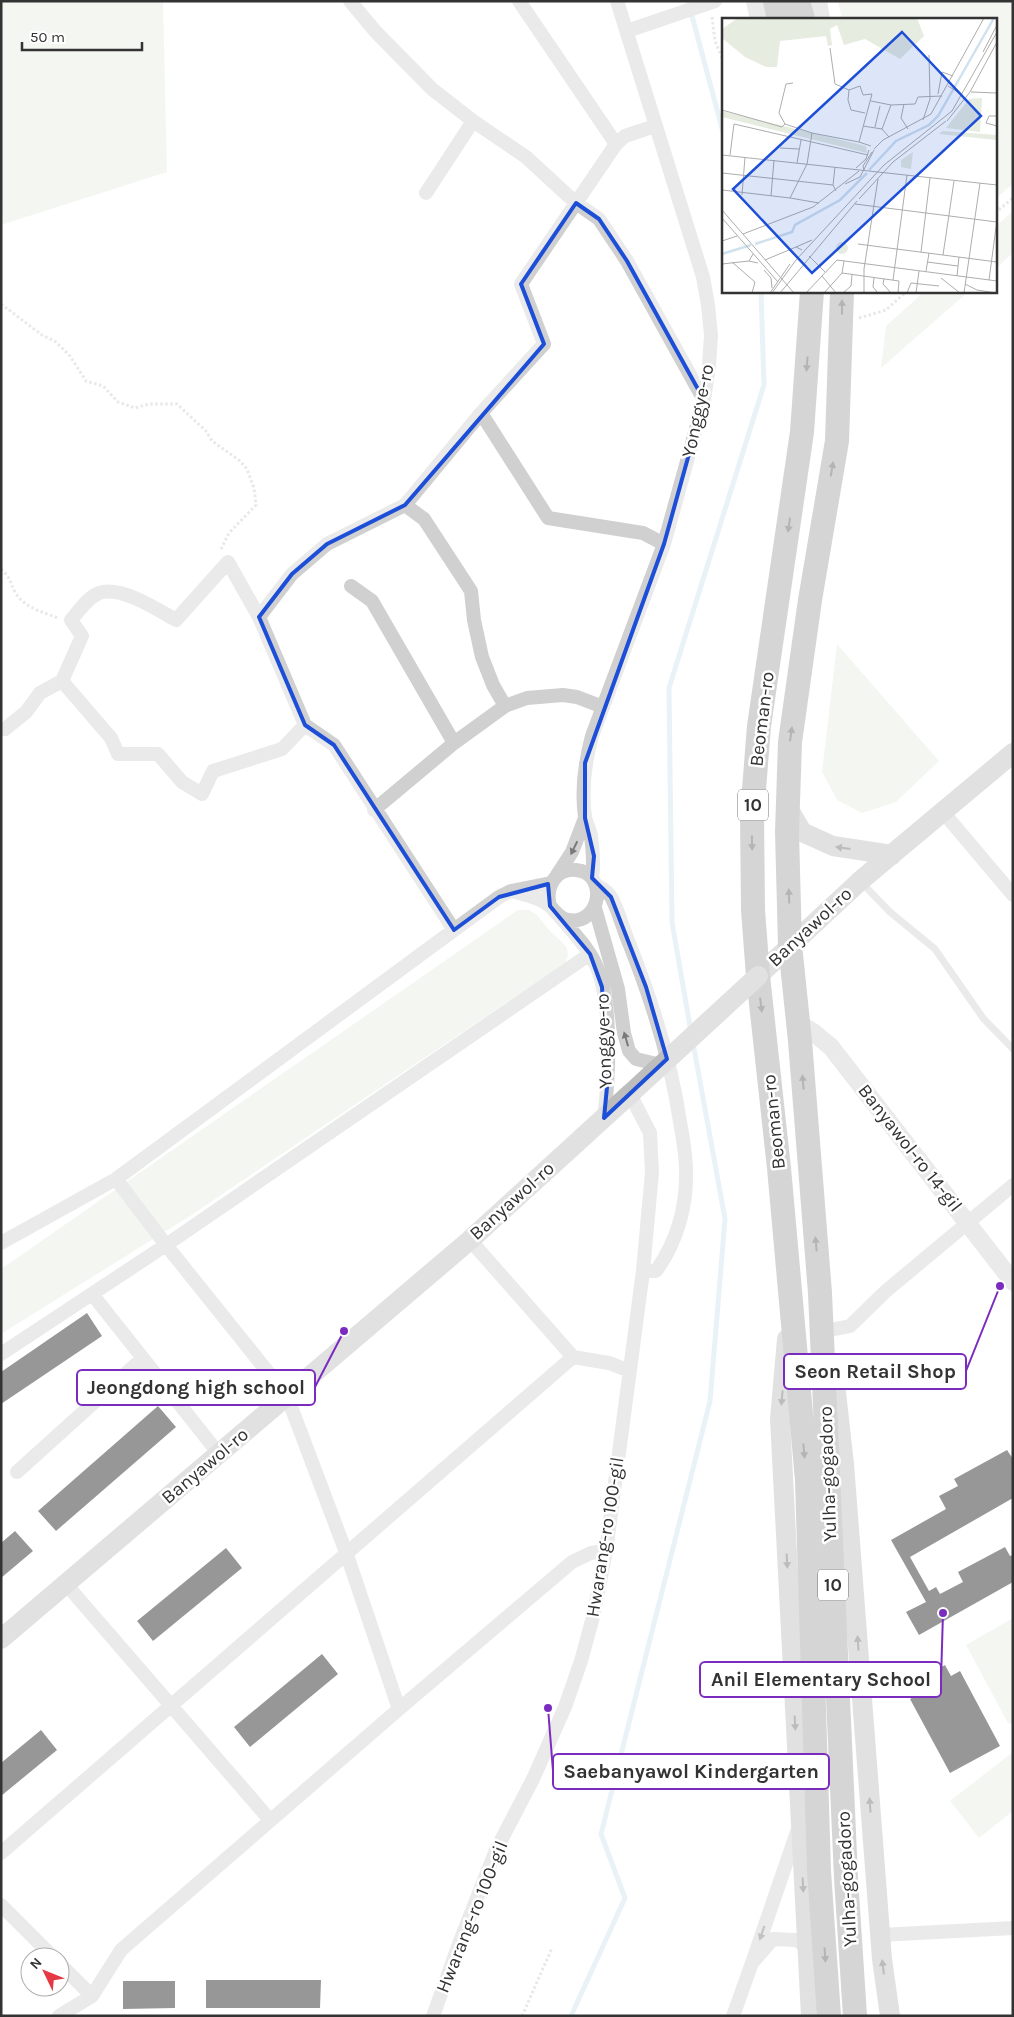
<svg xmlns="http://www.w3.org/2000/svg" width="1014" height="2017" viewBox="0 0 1014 2017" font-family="Karla,sans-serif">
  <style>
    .green { fill: #e6ecdf }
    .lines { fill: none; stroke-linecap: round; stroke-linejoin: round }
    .stream { stroke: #cfe2ee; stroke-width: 5 }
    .building { fill: #1a1a1a }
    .path { stroke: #cdcdcd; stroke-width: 3; stroke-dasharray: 2.5 2.5; stroke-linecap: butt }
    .service { stroke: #d0d0d0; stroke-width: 7 }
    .minor { stroke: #d0d0d0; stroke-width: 14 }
    .tertiary { stroke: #d0d0d0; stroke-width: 18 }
    .secondary { stroke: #bdbdbd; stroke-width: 20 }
    .trunk { stroke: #a2a2a2; stroke-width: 24 }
    .minor-bridge { stroke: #d0d0d0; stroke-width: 14 }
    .secondary-bridge { stroke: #bdbdbd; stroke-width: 20 }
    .oneway { fill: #5a5a5a }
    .oneway2 { fill: #7a7a7a }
    .oneway3 { fill: #6a6a6a }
    .marked { fill: none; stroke: #1d4ed8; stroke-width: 4; stroke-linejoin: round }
    .labels { text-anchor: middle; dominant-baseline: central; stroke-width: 5; stroke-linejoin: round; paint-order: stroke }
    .shield { fill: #fff; stroke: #707070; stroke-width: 1 }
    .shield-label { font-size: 18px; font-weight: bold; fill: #333 }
    .street-label { font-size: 19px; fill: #333; stroke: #fff }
    .inset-river { fill: none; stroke: #cfe2ee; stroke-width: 2.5 }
    .inset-road { fill: none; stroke: #adadad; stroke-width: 1 }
    .view { fill: #1d4ed8; fill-opacity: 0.15; stroke: #1d4ed8; stroke-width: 2.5 }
    .inset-edge { fill: none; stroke: #333; stroke-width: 2.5 }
    .leader { fill: none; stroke: #7b2cbf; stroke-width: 2 }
    .callout-dot { fill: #7b2cbf; stroke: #fff; stroke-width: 2 }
    .callout { fill: #fff; stroke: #7b2cbf; stroke-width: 2 }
    .callout-label { font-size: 20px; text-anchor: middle; font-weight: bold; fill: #333 }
  </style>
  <rect width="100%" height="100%" fill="#fff"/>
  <path class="green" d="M1,1h162l4,171 -166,53z
    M838,1h175v183l-18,15v-180h-153z
    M1013,211v42l-18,16v-42z
    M925,291h44l-88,77 5,-42z
    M837,644l102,117 -43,41 -34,11 -25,-13 -15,-28z
    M518,910h11l8,5 13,16 13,12 4,5 1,7 -3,8 -375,253 -189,118v-65z
    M1013,1618v106l-5,-1 -42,-78z
    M1013,1752v59l-34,27 -29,-37z"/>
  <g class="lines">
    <path class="stream" d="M688,1l35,131
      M691,1032l-19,-110 -3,-234 95,-303 -3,-94
      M571,2016l54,-118 -24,-64 109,-433 15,-182 -32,-176"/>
  </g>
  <path class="building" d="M87,1313l15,23 -101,68v-32z
    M158,1406l18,21 -120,104 -18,-20z
    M1007,1450l6,9v39l-103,59 19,34 7,-4 4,7 23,-12 -5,-10 47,-25 5,9 3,-1v27l-94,53 -13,-23 20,-10 -35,-62 55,-31 -7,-13 19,-10 -4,-7z
    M15,1531l18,20 -32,27v-35z
    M226,1548l16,20 -89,73 -16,-20z
    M322,1654l16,20 -88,73 -16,-20z
    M945,1665l6,11 9,-5 40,75 -50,27 -40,-74 9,-5 -6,-12z
    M41,1730l16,20 -56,46v-33z
    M206,1980h115l-1,28h-114z
    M123,1981h52v27l-52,1z"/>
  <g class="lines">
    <path class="path" d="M712,17l3,24 8,19
      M995,213l18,-15
      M1,304l41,31 14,7 14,14 16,25 17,5 15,16 17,6 14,-4h28l29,27 6,10 27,19 8,9 7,19 2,17 -27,28 -8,16
      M859,318l27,-8 21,-19
      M1,569c11,10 8,12 14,23 9,16 28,20 43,26
      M522,2016l30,-68"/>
    <path class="service" d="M861,882l29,30 45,37 48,69 30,31"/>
    <path class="minor" d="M350,1l25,30 57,58 41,32 53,36 50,46 23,16 28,42 77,139
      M519,1l97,143
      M426,193l47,-72
      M481,413l67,105 95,15 21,11
      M351,586l21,15 82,142
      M259,617l33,-43 35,-30 78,-39
      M62,681l49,57 7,16h40l24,28 20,12 11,-23 69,-22 23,-24
      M505,706l-12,-21 -11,-28 -8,-37 -3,-29 -47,-72 -19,-14 76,-92 63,-69 -23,-60 95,-140 9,-8 30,-10
      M1,729h4l21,-17 14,-19 22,-12 20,-45 -11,-16c8,-9 16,-22 28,-27 22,-8 59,17 77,27l52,-58 31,55 46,108 29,20 120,185 45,-33 12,-6 40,-8
      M374,810l80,-67 51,-37 22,-8 36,-3 14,2 26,10
      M943,812l70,83
      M557,875l15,-23 13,-34
      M592,878c2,-14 1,-28 -1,-42 -1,-7 -5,-13 -6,-19 -4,-28 0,-55 7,-81l72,-192 40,-144 5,-34 2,-31 -3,-30 -5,-28 -86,-276
      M596,885c5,3 12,6 15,12 7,12 12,32 18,46 23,58 42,116 51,179 3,16 6,32 6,49 1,35 -9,71 -30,100h-13
      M515,892c11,3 26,6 35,14 6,6 9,12 18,14 33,6 41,-47 8,-50 -21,-2 -31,18 -26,36
      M595,908l23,81 6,44 5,18 7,8 25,6
      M560,917c12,14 27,29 35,46 18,37 14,114 9,155
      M116,1179l338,-249
      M470,1240l103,117 36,6 21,8
      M1,1243l115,-64 50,66 121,151 60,159 52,154 -278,241 -29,46 -33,20
      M92,1294l127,160
      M830,1330l20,-4 36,-35 127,-106
      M1,1354l165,-109 424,-291
      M17,1472l125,-113
      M65,1583l205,237
      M399,1709l173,-147 19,-9 15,-2
      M798,1829l-46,134 21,-24 23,1 10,6
      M1,1853l572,-496
      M1,1905l52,52
      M880,1935l133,-7
      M60,1964l32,32
      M433,2016l27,-75 36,-91 37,-71 32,-72 16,-46 12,-44 13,-66 37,-280 9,-99 -2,-39 -20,-39
      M733,2016l19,-53"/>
    <path class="tertiary" d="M755,1l4,18
      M818,1l3,18
      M798,1023l15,9 18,15 182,235"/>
    <path class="secondary" d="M788,808l14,24 31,14 59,9
      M758,976l102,-95 153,-128
      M787,1339l-7,80 31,597
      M833,1365l11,99 38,495 8,57
      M1,1639l469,-399 160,-146"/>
    <path class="trunk" d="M775,1l4,18
      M798,1l5,18
      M812,291l-10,141 -43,294 -7,89 1,95 5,66 21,192 28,312 12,391 10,145
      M842,291l-5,150 -27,159 -20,142 -3,90 3,113 10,96 20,252 26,585 9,138"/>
    <path class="minor-bridge" d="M627,31l88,-30"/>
    <path class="secondary-bridge" d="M630,1094l128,-118"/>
  </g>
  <defs><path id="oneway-solid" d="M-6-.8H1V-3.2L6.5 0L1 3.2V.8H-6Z" transform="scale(1.25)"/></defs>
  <g class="oneway">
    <use href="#oneway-solid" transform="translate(842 307) rotate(-90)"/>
    <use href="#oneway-solid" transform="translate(807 364) rotate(94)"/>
    <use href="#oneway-solid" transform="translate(832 469) rotate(-80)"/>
    <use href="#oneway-solid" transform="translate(789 525) rotate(98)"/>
    <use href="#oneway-solid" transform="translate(791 734) rotate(-82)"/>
    <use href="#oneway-solid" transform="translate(752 843) rotate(89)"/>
    <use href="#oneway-solid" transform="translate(789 896) rotate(-92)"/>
    <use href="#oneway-solid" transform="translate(761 1005) rotate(83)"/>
    <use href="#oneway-solid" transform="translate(803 1082) rotate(-95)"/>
    <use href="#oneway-solid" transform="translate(816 1244) rotate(-95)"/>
    <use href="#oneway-solid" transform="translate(804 1451) rotate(85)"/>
    <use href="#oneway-solid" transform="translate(825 1955) rotate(86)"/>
  </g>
  <g class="oneway2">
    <use href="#oneway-solid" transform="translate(574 848) rotate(116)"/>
    <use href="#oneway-solid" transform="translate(626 1039) rotate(-106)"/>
    <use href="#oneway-solid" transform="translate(762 1933) rotate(109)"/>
  </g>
  <g class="oneway3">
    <use href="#oneway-solid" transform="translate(843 848) rotate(-172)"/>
    <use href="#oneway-solid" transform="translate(782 1398) rotate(95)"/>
    <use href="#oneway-solid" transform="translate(787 1561) rotate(87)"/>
    <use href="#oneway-solid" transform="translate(858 1643) rotate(-94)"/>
    <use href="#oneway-solid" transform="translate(795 1723) rotate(87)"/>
    <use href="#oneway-solid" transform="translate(870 1805) rotate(-94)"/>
    <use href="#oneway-solid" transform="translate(803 1885) rotate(87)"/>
    <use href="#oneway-solid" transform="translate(883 1967) rotate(-97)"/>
  </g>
  <path d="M0 0H1014V2017H0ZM576,203l23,16 28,42 77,139 -40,144 -79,219v55l9,38 -2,22 19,19 35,90 21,72 -63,59 3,-31 -5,-100 -12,-33 -40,-48 -2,-22 -49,13 -45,33 -120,-185 -29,-20 -46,-108 33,-43 35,-30 78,-39 139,-161 -23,-60z" fill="#fff" fill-opacity=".55" fill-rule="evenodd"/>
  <path class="marked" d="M576,203l23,16 28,42 77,139 -40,144 -79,219v55l9,38 -2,22 19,19 35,90 21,72 -63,59 3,-31 -5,-100 -12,-33 -40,-48 -2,-22 -49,13 -45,33 -120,-185 -29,-20 -46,-108 33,-43 35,-30 78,-39 139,-161 -23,-60z"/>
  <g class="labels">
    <g class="shield">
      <rect x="738" y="789.5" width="30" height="31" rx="4"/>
      <rect x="818" y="1569.5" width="30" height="31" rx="4"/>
    </g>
    <g class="shield-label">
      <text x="753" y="805">10</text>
      <text x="833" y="1585">10</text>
    </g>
    <g class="street-label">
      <text transform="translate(698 411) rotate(-78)">Yonggye-ro</text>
      <text transform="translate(762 719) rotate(-83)">Beoman-ro</text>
      <text transform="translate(810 927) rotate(-43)">Banyawol-ro</text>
      <text transform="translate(604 1041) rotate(-92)">Yonggye-ro</text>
      <text transform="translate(774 1122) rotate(-96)">Beoman-ro</text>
      <text transform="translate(910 1148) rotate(52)">Banyawol-ro 14-gil</text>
      <text transform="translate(512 1201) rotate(-42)">Banyawol-ro</text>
      <text transform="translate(205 1466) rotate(-40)">Banyawol-ro</text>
      <text transform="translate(828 1474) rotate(-92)">Yulha-gogadoro</text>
      <text transform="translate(605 1537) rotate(-81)">Hwarang-ro 100-gil</text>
      <text transform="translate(847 1879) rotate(-93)">Yulha-gogadoro</text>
      <text transform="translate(472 1917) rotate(-68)">Hwarang-ro 100-gil</text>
    </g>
  </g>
  <g transform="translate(722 18)">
    <rect width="275" height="275" fill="#fff"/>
    <path d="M16,0h179l7,18 -24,23 -35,-20 -21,6 -7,-20 -7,4 2,16 -4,1 -2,-10 -46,5 -3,26h-11l-21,-10 -23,-19v-9zM260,80l-2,34 -34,-4 23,-29zM0,93l144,35 1,7 -145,-36zM221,113l54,4v5l-58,-6zM191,134l-2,17 -10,-2v-7zM114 230a6 6 0 1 1 12 0a6 6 0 1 1-12 0Z" fill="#e6ecdf"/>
    <path class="inset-river" d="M147,152l27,-29 33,-16 9,-9 56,-98M33,226l37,-12 3,-7 45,-25 27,-27M0,236l29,-9"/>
    <path class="inset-road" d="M108,30l5,36 14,6 11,-4 3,9 9,-1 -13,48 12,4M261,34l14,-27M226,68l13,8M127,72l-1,10 3,10 14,3M249,74l26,1M216,76l4,-22 11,4M149,83l20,4M182,86l-3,14 7,11M0,92l60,17 3,-3M275,98h-8l-3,7 11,3M201,102l7,-21 -1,-44M225,103l23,-29 27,-50M141,108l19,3 7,8M153,109l5,-21M160,111l9,-24 24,-1 3,-7 24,-1M90,115l47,9M58,130l19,1M152,131l9,-9 48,-26 53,-96M0,137l275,30M8,137l4,-31 134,31M75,145l4,-23M113,149l-2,18 3,6M134,150l10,-9 3,-9M142,152l-1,-4 9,-14M0,155l111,12M123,166l15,-7 14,-27M0,172l68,8 17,-34 5,-31 -27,-9 -6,-11 7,-29 7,-1M20,177l3,-38M49,178l3,-36M68,180l29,5M137,181l34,-37 53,-41M133,186l142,18M0,192l72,83M0,200l56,64M21,216l70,-27 46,-36M0,223l15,-5M136,226l139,18M80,232l-6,-3 16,-7M199,234l9,-74M31,236l-4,7 9,2M221,237l11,-74M87,238l16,16M43,242l31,-13M10,244l23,20 -3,11M205,244l31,4M0,246l27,-3M42,252l7,8 1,10M204,253l3,-18M120,255l57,8 -1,12M100,258l14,17M235,258l2,-19M152,260l-1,9 5,6M219,260l19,15M162,261l-1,5 8,9M171,262l14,-105M267,262l8,-60M243,266l12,6 19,3M48,275l20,-29M50,275l24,-33 88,-95 68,-54 45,-79M58,275l77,-92M84,275l31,-33 160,21M102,275l18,-20 2,-12M121,275l8,-7 1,-11M142,275v-24l14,-90M185,275l4,-10 28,3M194,275l3,-22M242,275l16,-110"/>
    <path class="view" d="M180,14l79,84 -169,157 -79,-84z"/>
    <rect width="275" height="275" class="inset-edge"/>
  </g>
  <path class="leader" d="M1000 1286L966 1371M344 1331L315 1387M943 1613L941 1679M548 1708L553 1771"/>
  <g class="callout-dot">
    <circle cx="1000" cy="1286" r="5"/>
    <circle cx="344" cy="1331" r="5"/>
    <circle cx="943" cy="1613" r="5"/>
    <circle cx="548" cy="1708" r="5"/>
  </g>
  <g class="callout">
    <rect x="784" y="1354" width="182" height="35" rx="5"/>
    <rect x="77" y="1370" width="238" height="35" rx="5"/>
    <rect x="700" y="1662" width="241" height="35" rx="5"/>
    <rect x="553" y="1754" width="276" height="35" rx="5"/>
  </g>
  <g class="callout-label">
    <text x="875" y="1378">Seon Retail Shop</text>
    <text x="196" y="1394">Jeongdong high school</text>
    <text x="821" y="1686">Anil Elementary School</text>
    <text x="691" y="1778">Saebanyawol Kindergarten</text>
  </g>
  <rect width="1014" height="2017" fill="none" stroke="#333333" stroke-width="5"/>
  <g transform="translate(45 1972) rotate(313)"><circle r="24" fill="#ffffff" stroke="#adadad"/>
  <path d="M0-4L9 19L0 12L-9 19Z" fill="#e63946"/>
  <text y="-8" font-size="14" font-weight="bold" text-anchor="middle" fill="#333333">N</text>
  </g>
  <path d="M22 42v8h120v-8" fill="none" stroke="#333333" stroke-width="2.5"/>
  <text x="30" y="42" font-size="15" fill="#333333" stroke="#ffffff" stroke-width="4" paint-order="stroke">50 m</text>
</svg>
